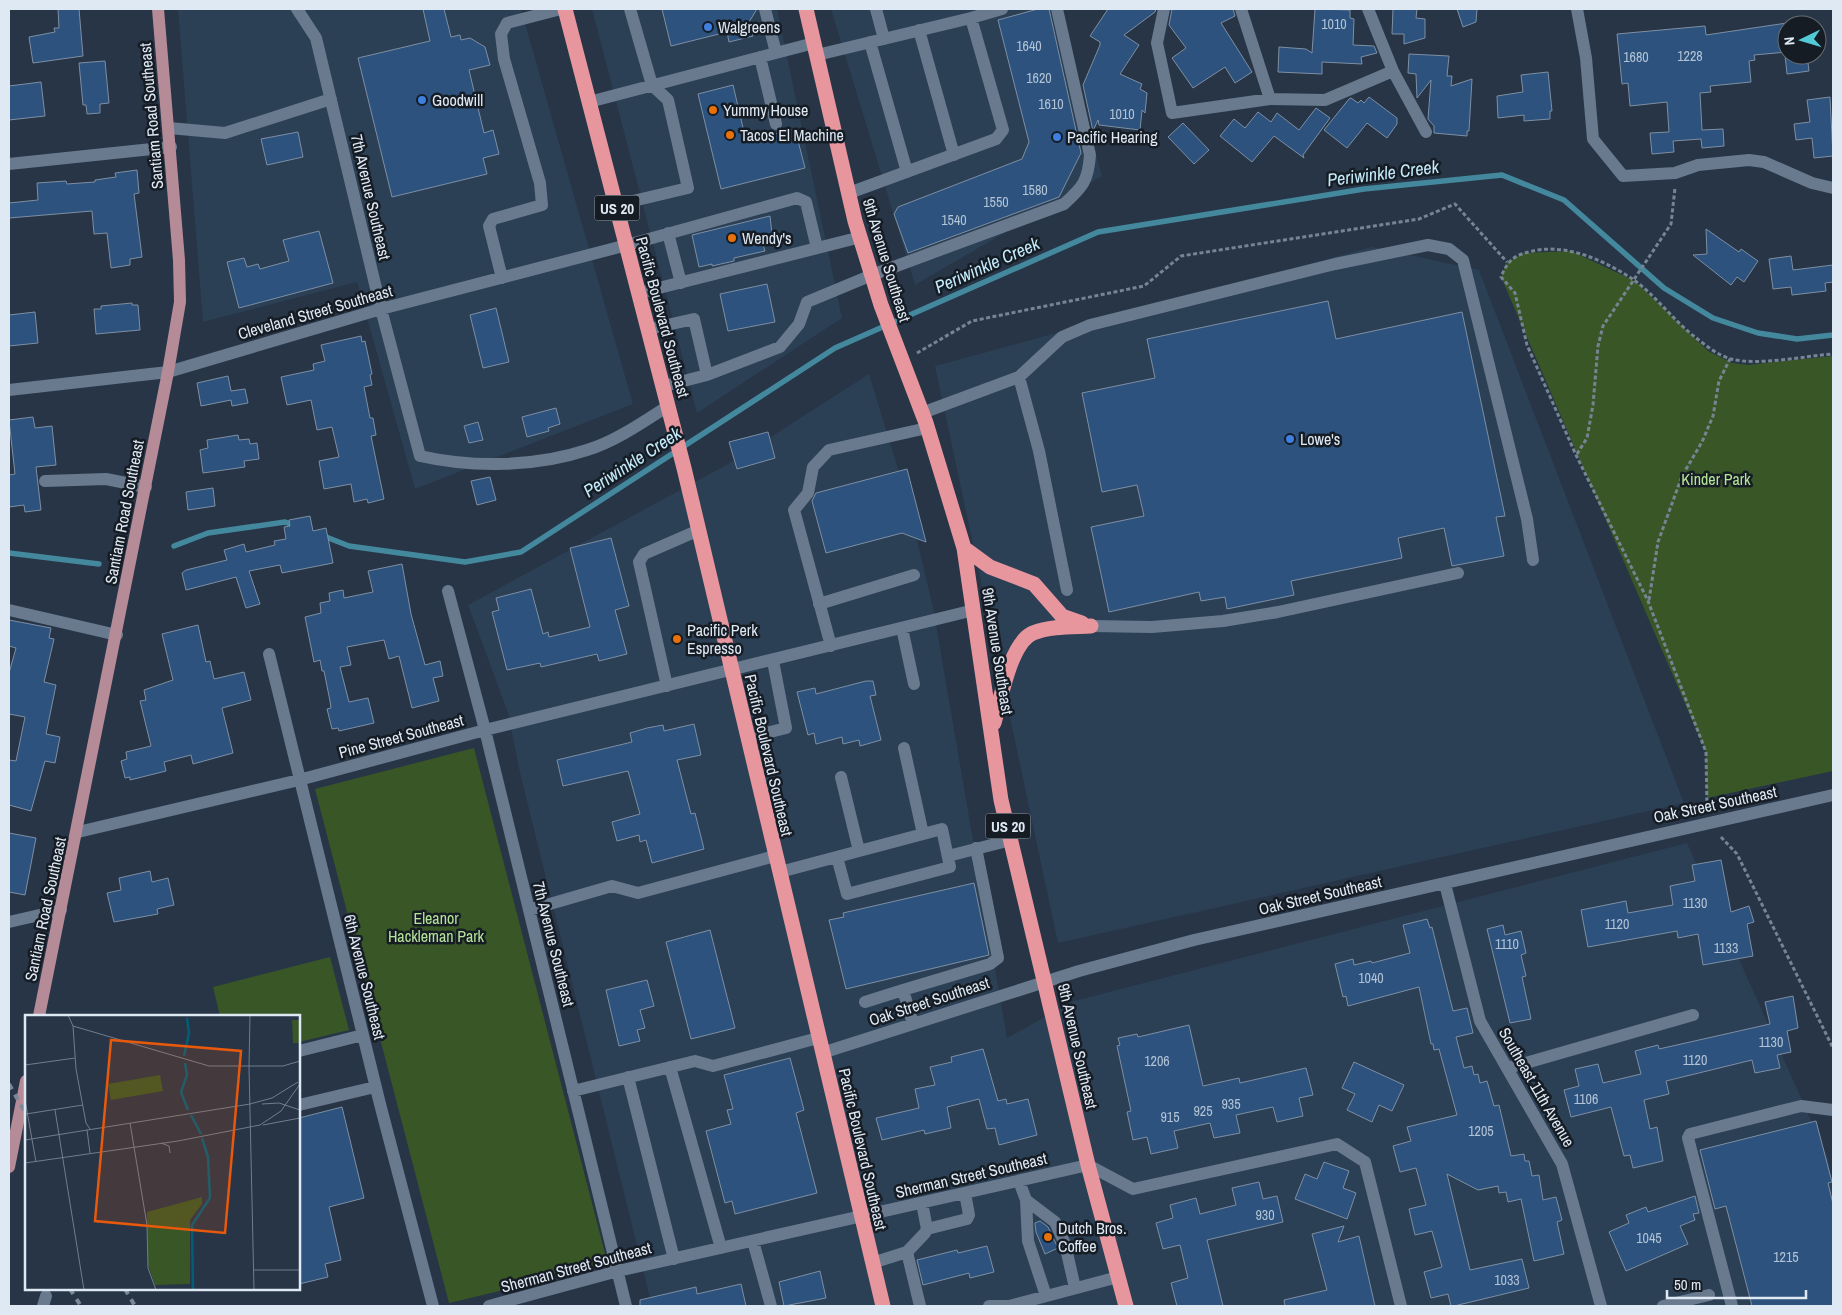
<svg xmlns="http://www.w3.org/2000/svg" width="1842" height="1315" viewBox="0 0 1842 1315" font-family="'Archivo Narrow',sans-serif">
  <style>
    .built { fill: #2b3f55 }
    .green { fill: #395726 }
    .lines { fill: none; stroke-linecap: round; stroke-linejoin: round }
    .stream { stroke: #44889d; stroke-width: 5.5 }
    .building { fill: #2c527d; stroke: #7e8fa3 }
    .path { stroke: #778493; stroke-width: 3; stroke-dasharray: 4 2.5; stroke-linecap: butt }
    .minor { stroke: #697a8e; stroke-width: 12 }
    .major { stroke: #b58b98; stroke-width: 12 }
    .highway { stroke: #e7969e; stroke-width: 15 }
    .rail { stroke: #7b8896; stroke-width: 4; stroke-dasharray: 6 6; stroke-linecap: butt }
    .shop-dot { fill: #3f7fe0; stroke: #161c24; stroke-width: 2 }
    .food-dot { fill: #e8710a; stroke: #161c24; stroke-width: 2 }
    .labels { text-anchor: middle; dominant-baseline: central; stroke-width: 5; stroke-linejoin: round; paint-order: stroke }
    .number-label { font-size: 14px; fill: #b2c3d6 }
    .shield { fill: #161c24; stroke: #a3acb6; stroke-width: 1 }
    .shield-label { font-size: 15px; font-weight: bold; fill: #dfe9f4 }
    .poi-label { font-size: 16px; fill: #dfe9f4; stroke: #161c24; text-anchor: start }
    .street-label { font-size: 16px; fill: #dfe9f4; stroke: #161c24 }
    .park-label { font-size: 16px; fill: #b4e497; stroke: #161c24 }
    .water-label { font-size: 18px; font-style: italic; fill: #c4ebfb; stroke: #161c24 }
    .inset-river { fill: none; stroke: #025e78; stroke-width: 2.5 }
    .inset-road { fill: none; stroke: #717d8c; stroke-width: 1 }
    .view { fill: #e8590c; fill-opacity: 0.15; stroke: #e8590c; stroke-width: 2.5 }
    .inset-edge { fill: none; stroke: #dfe9f4; stroke-width: 2.5 }
  </style>
  <rect width="100%" height="100%" fill="#273547"/>
  <path class="built" d="M178,9h343l112,395 -218,85 -58,-207 -154,40z
    M592,9h185l65,309 -145,95z
    M831,9h224l47,167 -187,109z
    M1372,247l107,23 205,533 -626,140 -123,-577z
    M869,374l38,124 26,109 74,431 67,-37 613,-158 141,315 5,34v114h-1181l-132,-533 -12,-60 -40,-108 262,-142z"/>
  <path class="green" d="M1571,251l64,30 73,70 24,12 16,2 85,-9v415l-126,27 -1,-46 -205,-475 6,-15 16,-9z
    M474,748l134,517 -159,38 -134,-514z
    M330,957l19,73 -50,12v-26h-79l-7,-29z"/>
  <g class="lines">
    <path class="stream" d="M321,535l28,11 116,16 56,-10 314,-204 263,-116 266,-43 138,-14 62,25 100,88 49,30 45,15 39,6 36,-4
      M174,546l34,-13 77,-11 11,4
      M9,553l90,11"/>
  </g>
  <path class="building" d="M58,9h21l4,47 -50,7 -4,-26 26,-5 -1,-4h5z
    M423,9h21l7,28 9,-2 1,5 9,-2 15,9 5,18 -21,5 15,63 9,-3 6,24 -16,4 4,16 -95,23 -34,-139 72,-17z
    M662,9h95l-8,13 4,14 -24,6 -2,-10 -56,14z
    M1038,9h11l32,144 -22,44 -151,56 -14,-39 4,-7 124,-48 7,-17 -31,-122z
    M1108,9h48l-1,3 -31,23 15,10 -19,29 22,10 -2,5 7,4 -2,20 -3,-3 -2,20 -41,-5 -1,-5 -5,11 -10,-46 17,-40v-3l-10,-6z
    M1172,9h61l2,7 -14,7 31,49 -17,11 -10,-16 -32,21 -21,-30 14,-10 -17,-23z
    M1315,9l35,1v8l4,1 -1,26 21,1 3,7 -16,4 1,7 -40,-2v12l-44,-2 1,-25 27,2 6,4z
    M1393,9h24l-1,9 9,1v19l-21,6v-10h-12z
    M1457,9h20l-1,13 -13,5z
    M1787,23v29l-33,3 1,5 -6,1 2,21 -41,4 1,6 -11,1 2,37 21,-1 1,17 -22,2 -1,-9 -28,2 1,11 -22,2 -2,-21 19,-1 -2,-30 -37,4 -2,-23 -6,1 -5,-50 88,-8 1,9z
    M1409,54l40,2 -2,20h5l-1,10 21,-7 -3,52h-2v5l-33,-3v-7l-6,-7 3,-39 -14,18 -1,-24 -8,-1z
    M1785,55h22l2,16 -22,3z
    M105,61l4,42 -9,1v9l-13,1 -1,-9h-3l-4,-42z
    M1548,72l4,39h-2v8l-26,2v-6l-26,3 -1,-22 26,-4 -2,-17z
    M41,82l4,34 -36,4v-34z
    M733,85l11,47 8,-2 2,9 41,-10 10,39 -84,21 -23,-95z
    M1369,97l28,21v6l-10,14 -20,-15 -20,25 -23,-18 25,-31 2,-1 7,5 3,-3 3,3z
    M1830,97l3,59 -19,2 -2,-20 -16,2 -2,-16 16,-2 -3,-22z
    M1316,108l14,10 -27,37 1,3 -30,-22 -22,26 -32,-26 14,-17 11,9 13,-16 13,10 6,-9 22,17z
    M1183,123l26,27 -15,14 -26,-27z
    M298,132l5,25 -36,8 -6,-26z
    M137,170l2,23 -5,1 8,63 -12,2v6l-19,3 -4,-35 -13,1 -2,-23 -83,7v-15l29,-3 -1,-17 29,-2 1,3 28,-2v-2l21,-3 -1,-4z
    M770,216l3,27 -10,2 2,6 -31,7v3l-22,5v-2l-13,3 -7,-32z
    M1706,229l33,23 2,-3 17,12 -14,21 -7,-5 -6,8 -38,-30 14,-1z
    M319,231l14,52 -94,25 -12,-46 17,-4 3,9 11,-3 2,5 29,-8 -6,-21z
    M1791,256l2,14 40,-5v17l-8,1 1,8 -34,4 -1,-8 -18,2 -4,-30z
    M767,284l8,38 -47,9 -8,-37z
    M1328,301l8,38 126,-27 43,204 -9,1 8,39 -52,10 -8,-38 -46,10 4,20 -111,23 3,14 -67,14 -2,-12 -24,4 -2,-9 -90,20 -18,-85 53,-11 -7,-31 -35,7 -20,-99 73,-15 -8,-39z
    M132,303v2h6l2,25 -44,4 -2,-25h7v-3z
    M496,308l13,54 -26,6 -13,-53z
    M35,312l3,31 -29,3v-31z
    M361,336l1,6 3,-1 7,33 -2,1 2,10 -8,2 6,31h3l3,17 -5,1 13,63 -16,4 -1,-4 -13,3 -3,-18 -27,5 -5,-28 20,-4 -7,-30 -15,3 -6,-30 -24,5 -6,-28 33,-7 -1,-6 12,-3 -4,-16z
    M228,376l3,15 14,-2 3,14 -16,3 -1,-6 -30,6 -4,-23z
    M556,408l4,16 -12,4 1,3 -22,6 -5,-20z
    M33,417l2,11 17,-2 4,39 -20,2 5,43 -16,2 -1,-7 -15,2v-32l6,-1 -6,-54z
    M478,422l5,18 -14,3 -5,-17z
    M768,432l7,26 -38,11 -8,-27z
    M238,435l1,5 10,-1 1,5 7,-1 2,16 -15,2 1,6 -42,6 -3,-23 8,-2 -1,-8z
    M907,469l19,73 -24,-9 -76,20 -14,-52 4,-8z
    M490,477l6,23 -19,5 -6,-24z
    M213,488l2,18 -27,4 -2,-18z
    M310,516l3,15 13,-3 7,35 -51,10 -2,-8 -31,6 11,33 -14,4 -10,-31 -50,13 -4,-17 4,-3 41,-10 -3,-10 20,-6 2,8 29,-7 -1,-4 12,-2 -2,-12 6,-1 -1,-6z
    M611,538l18,68 -14,4 12,44 -28,7 -2,-7 -56,13 -1,-4 -33,7 -15,-58 7,-2 -3,-12 35,-9 12,45 5,-2 1,5 41,-10 -20,-79z
    M402,564l9,50 14,51 15,-4 3,15 -10,2 6,23 -27,7 -13,-52 -10,3 -5,-19 -37,7 4,18 -11,2 9,35 19,-4 6,25 -35,8 -1,-3 -6,1 -5,-20 4,-1 -1,-7 -6,-30h-2l-2,-11 -6,2 -9,-45 16,-4 -1,-10 10,-2 -1,-8 14,-3 1,8 29,-6 -5,-21z
    M9,620l42,8 -2,10 5,1 -10,43 12,3 -10,49 14,3 -5,26 -10,-2 -14,50 -22,-6v-45l7,1 9,-44 -16,-3v-41l7,-25 -7,-2z
    M198,625l8,37 4,-1 4,18 30,-7 7,28 -29,8 11,45 -40,11 -2,-9 -27,7 2,9 -36,9v-3l-5,1 -4,-17 6,-2 -1,-7 25,-6 -11,-45 6,-1 -2,-10 29,-10 -11,-46z
    M866,681h7l3,14 -6,1 11,44 -21,6 -1,-6 -16,4 -1,-7 -26,7 -2,-11 -6,2 -11,-43 18,-4 1,6z
    M694,724l7,31 -24,5 14,54 4,-1 9,36 -52,14 -6,-23 -6,2 -1,-7 -22,6 -5,-19 28,-8 -12,-43 -65,15 -6,-26 75,-18 -2,-9 17,-5 16,-3 1,6z
    M9,833l27,5 -11,57 -16,-3z
    M1721,860l10,52 18,-6 5,16 -7,2 6,32 -50,9 -5,-31 -20,4 -1,-7 -89,16 -7,-37 45,-9 2,12 45,-8 -3,-19 25,-5 -3,-16z
    M150,871l2,11 16,-4 6,27 -17,4 1,5 -44,8 -7,-29 14,-3 -2,-12z
    M974,883l15,72 -143,34 -17,-69 15,-3 -1,-4z
    M1427,919l3,9 2,-1 21,84 14,-3 6,25 -17,4 8,31 8,-2 2,9 4,-1 2,9 7,-2 7,25 5,-1 12,51 13,-2 1,7h4l3,15 7,-1 4,25 13,-3 6,23 -5,2 7,32 -30,7 -13,-62 -13,3 -2,-10 -7,1 -1,-7 -20,4 -31,-16 23,96 52,-11 7,29 -75,18h-3l-3,-12 -17,4 -7,-26 18,-5 -10,-36 -17,4 -6,-26 17,-4 -10,-37 -16,4 -7,-26 18,-5 -4,-14 50,-12 -18,-66 -5,1 -1,-6h-2l-12,-57 -71,19 -2,-10 -3,1 -8,-33 18,-5 1,6 17,-4 1,2 38,-10 -7,-28z
    M1503,925l2,10 16,-4 5,22 -5,2 5,21 -4,1 9,42 -21,4 -23,-94z
    M710,930l25,98 -44,11 -25,-97z
    M647,980l7,26 -14,4 5,18 -8,2 3,11 -21,5 -13,-56z
    M1793,996l5,32 -11,3 4,21 -14,3 3,13 -25,5 -3,-13 -86,21 3,13 -25,6 6,29 7,-2 6,34 -30,7 -3,-13 -6,1 -13,-49 -40,10 -7,-27 15,-4 -4,-17 23,-5 5,19 38,-9 -6,-23 23,-6 1,4 111,-25 -5,-22z
    M1189,1025l14,61 36,-8 1,5 66,-15 7,27 -14,3 4,18 -26,6 -4,-15 -37,8 4,18 -26,5 -4,-15 -36,8 4,17 -27,6 -4,-17 -14,3 -6,-28 4,-1 -14,-65 3,-1 -2,-7 19,-4 1,3z
    M983,1049l15,52 8,-2 1,5 21,-5 9,36 -38,10 -4,-17 -8,1 -8,-30 -32,8 4,21 -26,6 -1,-4 -42,10 -6,-22 43,-10 -4,-19 20,-4 -5,-18 22,-5 -1,-5z
    M790,1058l14,52 -8,3 21,80 -82,21 -3,-13 -7,2 -19,-72 25,-7 -4,-14 6,-1 -9,-34z
    M1354,1062l50,23 -12,26 -13,-6 -7,17 -25,-12 8,-16 -13,-6z
    M342,1107l22,91 -35,9 12,53 -16,4 3,13 -29,7v-166z
    M1816,1121l16,61 -4,1 5,21v102h-81l-26,-100 -11,3 -15,-59z
    M1324,1162l25,9 -6,17 13,5 -9,26 -52,-20 10,-25 12,5z
    M1259,1182l4,17 14,-3 6,26 -76,18 16,66h-46l-6,-23 17,-5 -8,-33 -17,4 -7,-26 17,-5 -3,-13 26,-7 4,16 36,-9 -4,-17z
    M1695,1196l4,17 -6,1 2,6 -15,6 8,18 -62,27 -17,-39 20,-9 -3,-8 20,-8 2,5z
    M1040,1221l8,6 10,21 -13,6 -9,-22 -1,-9z
    M1344,1226l-6,16 21,-6 16,70h-90l-1,-6 43,-10 -15,-56z
    M987,1246l7,26 -24,6 -1,-5 -46,12 -6,-25 40,-10 1,3z
    M820,1271l6,27 -42,8 -5,-24z
    M741,1284l5,22h-106v-6l56,-13 1,7z"/>
  <g class="lines">
    <path class="path" d="M917,353l55,-32 172,-35 37,-30 238,-37 36,-15 52,58
      M1577,454l10,-16 6,-33 5,-59 5,-20 68,-102 4,-36
      M1649,600l9,-58 24,-66 20,-34 11,-26 6,-35 11,-22
      M1707,808l-1,-56 -58,-151 -72,-146 -49,-110 -12,-52 -14,-16c8,-20 16,-23 37,-27 33,-5 69,12 96,30 22,16 39,40 61,57 10,8 24,19 36,22 28,7 73,-3 102,-5
      M1721,837l16,17 96,194"/>
    <path class="minor" d="M297,9l19,29 65,271 39,147c53,12 116,11 167,-6 29,-9 56,-28 81,-44
      M765,9l11,44
      M876,9l8,30
      M1164,9l-7,34 15,70 98,-14 55,1 68,-29 -25,-62
      M1241,9l29,90
      M1577,9l9,49 7,81 30,37 52,-3 23,-8 51,-5 15,2 48,21 21,5
      M971,18l31,-9
      M919,30l35,125
      M870,42l37,130
      M817,55l154,-37 32,112 -7,9 -147,54
      M760,57l16,67
      M1393,71l33,61
      M589,102l225,-59
      M169,128l56,5 106,-34
      M9,164l162,-17
      M616,205l72,-17 -20,-88 -16,-15 -22,-76
      M668,233l13,50
      M502,278l-13,-52 4,-7 49,-14 -2,-22 -36,-124 -3,-25 6,-11 54,-14
      M639,293l222,-56
      M649,329l45,-10 13,56 73,-28 19,-23 8,-22 65,-27 192,-71c19,-17 24,-23 26,-49l-33,-146
      M1019,377l43,-40 28,-12 245,-61 93,-19 21,4 14,11 64,259 6,41
      M664,386l43,-11
      M9,390l159,-18 213,-63 246,-64 170,-47 9,4 11,46
      M922,413l97,-36 20,74 28,139
      M45,481l61,-2 40,8
      M448,591l37,139 141,576
      M819,604l95,-29
      M9,610l108,25
      M1091,626l61,1 71,-6 55,-9 180,-39
      M902,628l12,56
      M831,646l-37,-136 14,-17 5,-26 16,-17 98,-22
      M269,654l111,450 53,202
      M667,686l-28,-124 5,-8 55,-24
      M747,738l39,-10 -13,-67
      M904,748l19,86
      M841,777l18,74
      M78,832l221,-52 186,-50 489,-120
      M948,856l63,-16
      M780,872l162,-43 8,38 -103,27 -10,-37
      M1445,884l35,137 82,143 39,142
      M529,910l83,-24 26,7 137,-37
      M9,922l52,-12
      M865,1002l38,-12
      M913,1024l-10,-34 87,-26 8,-6 -22,-110
      M299,1051l64,-16
      M822,1053l257,-82 115,-31 639,-145
      M670,1067l51,181
      M1508,1068l185,-53
      M628,1077l46,182
      M573,1091l122,-30 18,5 105,-28
      M299,1105l76,-18
      M1019,1181l7,19 2,41 18,55
      M1026,1200l29,22 10,22 10,44
      M927,1229l40,-10 2,-4 -4,-22
      M753,1241l18,65
      M907,1252l13,54
      M872,1263l35,-11 18,-19 2,-4 -5,-26
      M43,1306l3,-10
      M489,1306l129,-35 470,-106 45,24 204,-45 28,18 36,144
      M989,1306h20l109,-29
      M1663,1306l46,-11
      M1732,1306l-44,-168 2,-4 111,-28 32,4"/>
    <path class="major" d="M39,1016l129,-644 12,-70 -1,-42 -21,-251
      M9,1167l17,-86"/>
    <path class="highway" d="M565,9l119,459 199,838
      M806,9l49,212 26,84 45,118 38,125 37,252 87,365 38,141
      M964,548l26,19 44,17 28,32 20,7
      M994,723c7,-24 16,-80 39,-90 18,-7 40,-6 58,-7"/>
    <path class="rail" d="M9,1084l17,30
      M70,1289l11,17
      M125,1289l10,17"/>
  </g>
  <g class="shop-dot">
    <circle cx="708" cy="27" r="5"/>
    <circle cx="422" cy="100" r="5"/>
    <circle cx="1057" cy="137" r="5"/>
    <circle cx="1290" cy="439" r="5"/>
  </g>
  <g class="food-dot">
    <circle cx="713" cy="110" r="5"/>
    <circle cx="730" cy="135" r="5"/>
    <circle cx="732" cy="238" r="5"/>
    <circle cx="677" cy="639" r="5"/>
    <circle cx="1048" cy="1237" r="5"/>
  </g>
  <g class="labels">
    <g class="number-label">
      <text x="1334" y="24">1010</text>
      <text x="1029" y="46">1640</text>
      <text x="1690" y="56">1228</text>
      <text x="1636" y="57">1680</text>
      <text x="1039" y="78">1620</text>
      <text x="1051" y="104">1610</text>
      <text x="1122" y="114">1010</text>
      <text x="1035" y="190">1580</text>
      <text x="996" y="202">1550</text>
      <text x="954" y="220">1540</text>
      <text x="1695" y="903">1130</text>
      <text x="1617" y="924">1120</text>
      <text x="1507" y="944">1110</text>
      <text x="1726" y="948">1133</text>
      <text x="1371" y="978">1040</text>
      <text x="1771" y="1042">1130</text>
      <text x="1695" y="1060">1120</text>
      <text x="1157" y="1061">1206</text>
      <text x="1586" y="1099">1106</text>
      <text x="1231" y="1104">935</text>
      <text x="1203" y="1111">925</text>
      <text x="1170" y="1117">915</text>
      <text x="1481" y="1131">1205</text>
      <text x="1265" y="1215">930</text>
      <text x="1649" y="1238">1045</text>
      <text x="1786" y="1257">1215</text>
      <text x="1507" y="1280">1033</text>
    </g>
    <g class="shield">
      <rect x="594.5" y="195.5" width="45" height="25" rx="4"/>
      <rect x="985.5" y="813.5" width="45" height="25" rx="4"/>
    </g>
    <g class="shield-label">
      <text x="617" y="208">US 20</text>
      <text x="1008" y="826">US 20</text>
    </g>
    <g class="poi-label">
      <text x="718" y="27">Walgreens</text>
      <text x="432" y="100">Goodwill</text>
      <text x="723" y="110">Yummy House</text>
      <text x="740" y="135">Tacos El Machine</text>
      <text x="1067" y="137">Pacific Hearing</text>
      <text x="742" y="238">Wendy's</text>
      <text x="1300" y="439">Lowe's</text>
      <text x="687" y="630">Pacific Perk<tspan x="687" dy="18">Espresso</tspan></text>
      <text x="1058" y="1228">Dutch Bros.<tspan x="1058" dy="18">Coffee</tspan></text>
    </g>
    <g class="street-label">
      <text transform="translate(151 116) rotate(-95)">Santiam Road Southeast</text>
      <text transform="translate(371 197) rotate(77)">7th Avenue Southeast</text>
      <text transform="translate(887 260) rotate(73)">9th Avenue Southeast</text>
      <text transform="translate(315 312) rotate(-16)">Cleveland Street Southeast</text>
      <text transform="translate(663 317) rotate(75)">Pacific Boulevard Southeast</text>
      <text transform="translate(124 512) rotate(-79)">Santiam Road Southeast</text>
      <text transform="translate(998 651) rotate(81)">9th Avenue Southeast</text>
      <text transform="translate(401 736) rotate(-15)">Pine Street Southeast</text>
      <text transform="translate(769 755) rotate(77)">Pacific Boulevard Southeast</text>
      <text transform="translate(1715 804) rotate(-12)">Oak Street Southeast</text>
      <text transform="translate(1320 895) rotate(-13)">Oak Street Southeast</text>
      <text transform="translate(45 909) rotate(-78)">Santiam Road Southeast</text>
      <text transform="translate(554 944) rotate(76)">7th Avenue Southeast</text>
      <text transform="translate(365 977) rotate(76)">6th Avenue Southeast</text>
      <text transform="translate(929 1001) rotate(-18)">Oak Street Southeast</text>
      <text transform="translate(1078 1046) rotate(77)">9th Avenue Southeast</text>
      <text transform="translate(1537 1087) rotate(60)">Southeast 11th Avenue</text>
      <text transform="translate(863 1149) rotate(77)">Pacific Boulevard Southeast</text>
      <text transform="translate(971 1175) rotate(-13)">Sherman Street Southeast</text>
      <text transform="translate(576 1267) rotate(-15)">Sherman Street Southeast</text>
    </g>
    <g class="park-label">
      <text x="1716" y="479">Kinder Park</text>
      <text x="436" y="918">Eleanor<tspan x="436" dy="18">Hackleman Park</tspan></text>
    </g>
    <g class="water-label">
      <text transform="translate(1383 173) rotate(-7)">Periwinkle Creek</text>
      <text transform="translate(987 265) rotate(-24)">Periwinkle Creek</text>
      <text transform="translate(632 462) rotate(-33)">Periwinkle Creek</text>
    </g>
  </g>
  <g transform="translate(25 1015)">
    <rect width="275" height="275" fill="#273547"/>
    <path d="M267,5h8v23h-7zM135,60l3,16 -52,9 -3,-16zM177,182v7l-12,16v64l-35,1 -7,-20 -1,-53z" fill="#395726"/>
    <path class="inset-river" d="M159,41l5,-23 -2,-15M160,48l2,12 -6,17 7,18M166,100l10,19M168,275l-1,-65 18,-27 -2,-41 -6,-19"/>
    <path class="inset-road" d="M43,0l5,11 136,40h74l17,-5M48,11l3,43 10,54 4,6M0,50l50,-7M224,52l1,-52M224,52l5,223M0,85l11,62M237,89l17,-1 21,7M30,95l29,180M1,99l57,-9M105,108l17,102 1,43 8,22M238,110l37,-7M62,115l3,23M0,125l225,-36 22,-6 26,-16M136,128l8,3 1,7M0,148l153,-22 82,-16 21,-14 19,-27M229,255h46"/>
    <path class="view" d="M86,25l130,11 -16,182 -130,-12z"/>
    <rect width="275" height="275" class="inset-edge"/>
  </g>
  <rect width="1842" height="1315" fill="none" stroke="#dfe9f4" stroke-width="20"/>
  <g transform="translate(1802 40) rotate(265)"><circle r="24" fill="#161c24" stroke="#666e77"/>
  <path d="M0-4L9 19L0 12L-9 19Z" fill="#52cbd7"/>
  <text y="-8" font-size="14" font-weight="bold" text-anchor="middle" fill="#dfe9f4">N</text>
  </g>
  <path d="M1667 1290v8h139v-8" fill="none" stroke="#dfe9f4" stroke-width="2.5"/>
  <text x="1674" y="1290" font-size="15" fill="#dfe9f4" stroke="#161c24" stroke-width="4" paint-order="stroke">50 m</text>
</svg>
